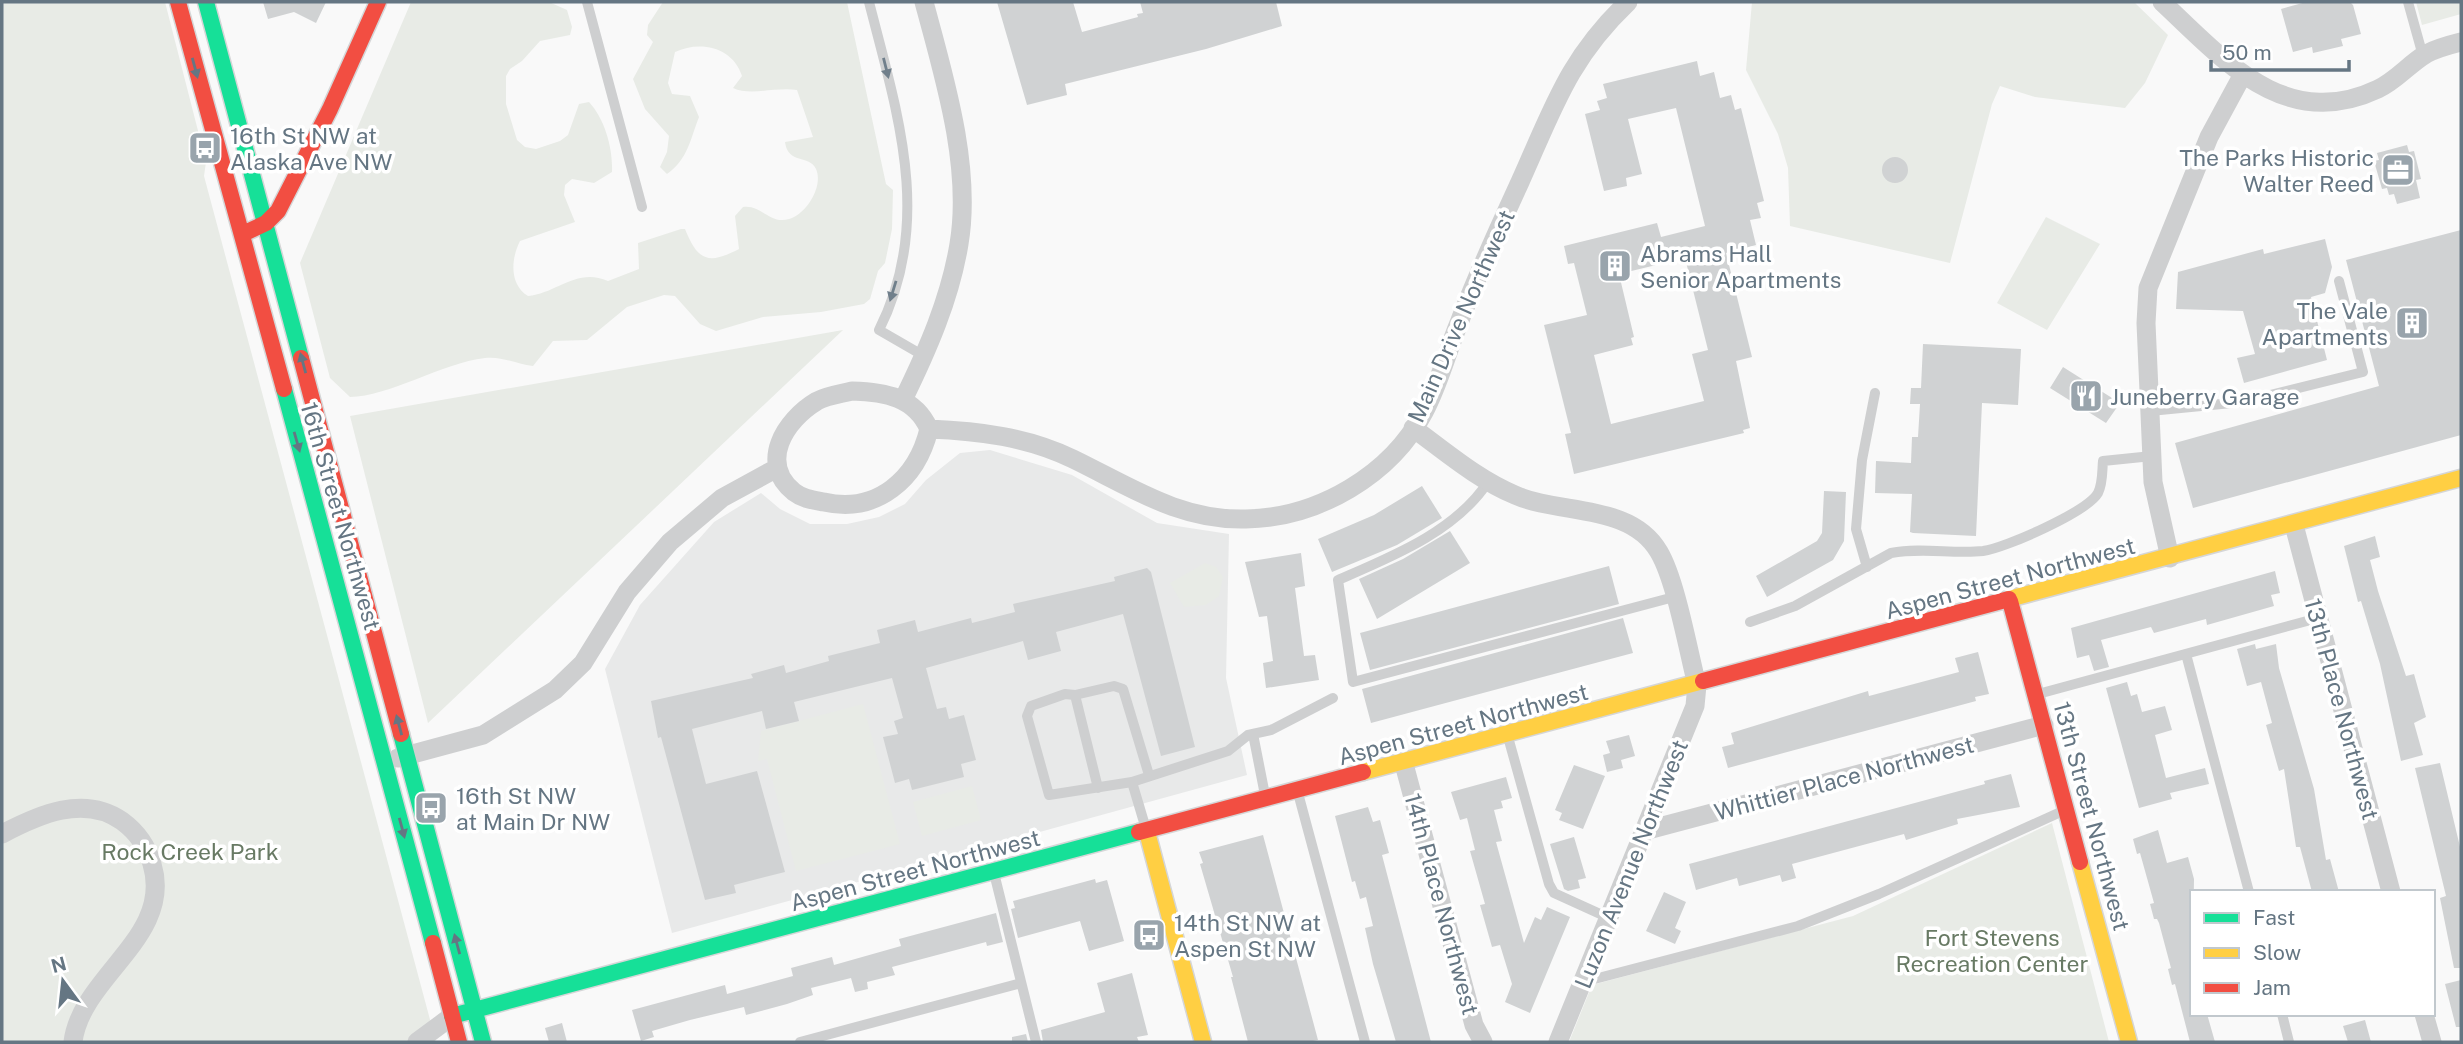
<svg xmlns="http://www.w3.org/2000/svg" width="2463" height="1044" viewBox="0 0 2463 1044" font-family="'Public Sans',sans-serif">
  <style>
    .built { fill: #e8e9e9 }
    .green { fill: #e8ebe6 }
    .building { fill: #d0d2d3; fill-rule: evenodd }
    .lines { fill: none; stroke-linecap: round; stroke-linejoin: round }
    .fast-casing { stroke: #d5d6d7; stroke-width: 19 }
    .slow-casing { stroke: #d5d6d7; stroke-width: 19 }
    .jam-casing { stroke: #d5d6d7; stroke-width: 19 }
    .lane { stroke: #cecfd0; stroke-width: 10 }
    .street { stroke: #cecfd0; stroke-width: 19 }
    .fast { stroke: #16e098; stroke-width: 16 }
    .slow { stroke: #ffcf43; stroke-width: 16 }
    .jam { stroke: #f24e42; stroke-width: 16 }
    .oneway { fill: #657683 }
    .oneway2 { fill: #707f8b }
    .labels { text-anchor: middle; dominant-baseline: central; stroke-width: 7; stroke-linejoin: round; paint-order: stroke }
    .poi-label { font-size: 23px; fill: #657683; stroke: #fff; text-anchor: start }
    .street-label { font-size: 23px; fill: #657683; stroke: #fff }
    .park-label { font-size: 23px; fill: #687a64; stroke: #fff }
  </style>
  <rect width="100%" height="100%" fill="#f9f9f9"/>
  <path class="built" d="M990,450l82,25 85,48 72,11 -3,144 21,97 -575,158 -67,-264 35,-64 74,-83 47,-29 19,16 30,15h37l32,-7 26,-13 21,-24 34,-27z"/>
  <path class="green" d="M2,2h163l41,160 -2,14 232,866h-434z
    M411,2h138l18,8 5,17 -2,8 -30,6 -18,20 -12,8 -4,7v28l11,36 8,7 11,2 24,-8 8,-6 11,-31 10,-2c16,17 24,47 23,70l-18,11 -22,-4 -7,6 -1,10 11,27 -55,19c-9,18 -11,43 8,55 29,-3 49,-29 80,-15l31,-12 -1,-26 43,-14h4c13,32 23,36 54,20l-4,-33 8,-9c18,-3 27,18 46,12 16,-4 35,-32 27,-50 -7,-15 -28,-4 -31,-27l28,-5 -16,-47c-22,-3 -47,6 -64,-2l9,-12c-9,-29 -42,-36 -67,-24l-7,31 4,11 18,2 9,21c-9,23 -11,42 -32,57l-7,-7 7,-15 2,-16 -24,-27 -12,-30 20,-37 -6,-7 1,-10 15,-23h184l39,182 7,6 -1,39 -7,34 -7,8 -8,28 -6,5 -43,8 -58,5 -47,14 -16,-7 -25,-28 -11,-1 -37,12 -40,33 -34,1 -20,25c-17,-2 -31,-10 -48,-8 -43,5 -97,39 -135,39l-20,-19 -30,-115z
    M1752,2h382l34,33 -23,48 -20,25 -90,-11 -35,-11 -8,18 -42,159 -160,-37 -2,-58 -10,-34 -32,-64z
    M2416,2h45v12l-39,11z
    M2046,217l54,27 -53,86 -50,-27z
    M843,330l-415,393 -78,-307z
    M1205,563l11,4 7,10 -4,19 -13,9 -22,2 -14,-24z
    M863,704l37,140 -104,27 -29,-112 -9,2 3,-30z
    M972,786l9,34 -59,16 -9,-34z
    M2052,823l57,219h-540l23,-57 261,-69z"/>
  <path class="building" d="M263,2h63l-10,21 -22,-11 -26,7z
    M997,2h76l9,30 56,-15 -1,-3 6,-1 -3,-11h136l6,24 -76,23 -141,35 2,11 -40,10z
    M2306,2h44l3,3 8,29 -20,5 2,7 -30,7 -1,-6 -19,5 -12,-43z
    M1697,61l3,15 14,-4 6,26 11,-3 4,15 6,-2 23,93 -7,2 4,15 -11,2 6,25 -30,8 26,104 -16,4 14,67 -7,2 1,3 -170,41 -9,-40 6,-1 -27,-108 43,-10 -13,-52 -6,1 -4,-18 93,-23 4,14 44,-11 -29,-118 -48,11 14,55 -16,4 1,8 -23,5 -19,-77 15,-4 -3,-9 10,-3 -4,-14zM1685,258l23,92 -16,4 12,47 -93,23 -17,-69 39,-10 -2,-7 3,-1 -15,-63z
    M2407,145l2,7 5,-1 7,28 -5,1 4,18 -23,6 -3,-10 -5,1 -2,-7 -5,1 -8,-28 5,-1 -2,-7z
    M1882 170a13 13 0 1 1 26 0a13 13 0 1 1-26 0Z
    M2461,230v205l-268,73 -18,-65 204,-57 -33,-126z
    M2325,239l7,28 -7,26 -14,4 16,63 -83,23 -7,-25 18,-4 -12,-43 -67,-2 2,-37 85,-23 1,5z
    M1923,344l98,5 -3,56 -36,-2 -6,133 -63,-3 -3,-1 2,-38 -37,-1 1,-32 35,2 1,-26h6l2,-33h-10l1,-16h10z
    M2063,367l57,36 -14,20 -56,-35z
    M1422,486l20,32 -45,27 -65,27 -14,-33 56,-24z
    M1824,491l22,1 -2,49 -11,19 -66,37 -11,-21 61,-35 5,-8z
    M1450,531l20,32 -93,56 -18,-40 44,-20z
    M2375,536l5,21 -10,3 8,31 28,85 8,-2 12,43 -12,6 9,32 -22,6 -21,-97 -19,-63 -3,1 -14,-56z
    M1301,553l4,33 -10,2 9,68 11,-1 4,25 -53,8 -3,-25 10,-2 -6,-45 -8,1 -14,-55z
    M1609,566l10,38 -249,66 -10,-37z
    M1147,568l4,4 44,175 -34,9 -38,-142 -67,18 5,19 -33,9 -5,-19 -97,27 11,41 9,-2 3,12 15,-4 12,45 -15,4 3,13 -52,13 -3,-11 -14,4 -12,-46 15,-3 -4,-13 9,-3 -11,-40 -98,24 5,19 -33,8 -4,-18 -70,18 14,55 51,-13 28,101 -51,13 2,8 -31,7 -44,-163 -3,1 -7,-37 102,-23 -2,-4 33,-9 2,8 43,-12 -1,-5 52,-13 -3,-13 38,-10 3,12 53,-14 1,5 43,-11 -2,-8 102,-23 -1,-4z
    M2275,571l5,22 -9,2 3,11 -67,19 -1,-6 -52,14 -3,-6 -50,13 8,27 -15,4 -5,-16 -12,3 -6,-30z
    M1623,618l10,35 -262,70 -9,-34z
    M2255,644l1,5 20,-5 3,24 35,121 12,71 4,-1 9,33h-27l-12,-45h-4l-12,-78 -5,2 -13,-46 6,-2 -11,-41 -14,4 -10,-37z
    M1978,652l11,42 -14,3 1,4 -248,67 -6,-21 12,-3 -3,-11 137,-42 1,5 90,-24 -4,-14z
    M2127,682l4,14 6,-2 5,18 23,-6 7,24 -17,5 11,43 39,-10 4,16 -39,9 2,6 -33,9 -33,-120z
    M1629,735l6,21 -14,4 2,8 -16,4 -4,-17 7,-2 -4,-12z
    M2440,763l21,88v117h-7l-14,-70 6,-2 -31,-128z
    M1574,765l31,11 -22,53 -24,-9 3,-7 -7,-3z
    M2011,774l9,33 -63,12 1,5 -52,16 -2,-6 -112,30 4,14 -14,4 -2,-7 -41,11 -2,-8 -41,12 -7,-26 296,-80 -1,-3z
    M1506,777l6,21 -11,3 2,7 -9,2 8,31 -6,1 28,101 11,-26 6,3 6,-13 23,10 -40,96 -25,-11 7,-18 -12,-39 -8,2 -12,-42 5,-1 -15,-53 5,-1 -8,-32 -7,2 -9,-28z
    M1368,807l5,15 7,-2 9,33 -7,2 49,187h-35l-23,-78 -8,-36 8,-2 -7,-29 -6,2 -5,-18 -3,1 -17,-66z
    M2158,830l9,33 21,-6 6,22 -2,135h15l8,28h-25l-15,-58 -3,1 -4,-16 3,-1 -12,-45 -2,-4h-3l-4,-15 4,-1 -14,-50 -3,1 -4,-15z
    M1263,835l55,205 -10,2h-60l-17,-65h2l-33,-113 3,-1 -4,-11z
    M1574,837l12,41 -8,2 2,8 -12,3 -4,-2 -14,-45z
    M1095,879l1,4 11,-3 17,61 -35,10 -9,-30 -62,17 -7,-29 4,-1 -2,-7z
    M1664,892l22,10 -11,26 6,3 -6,13 -29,-13z
    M996,913l7,29 -16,4 -1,-4 -94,25 3,8 -28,7 1,7 -13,3 -4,-14 -40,10 2,7 -26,9 -41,11 -2,-8 -54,13 -38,11 2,6 -13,4 -9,-31 93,-25 2,9 66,-18 -2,-8 41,-11 2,8 67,-19 -2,-7z
    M1132,973l16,62 -11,2 2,5h-96l-2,-12 64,-18 -8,-29z
    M2461,980v47h-5l-11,-43z
    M2365,1020l6,22h-23l-5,-16z
    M562,1023l5,19h-18l-4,-14z
    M1026,1034l2,8h-16v-5z"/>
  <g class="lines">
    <defs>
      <path id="fast" d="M206,2l95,356
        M284,389l149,554
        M401,734l82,308
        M452,1016l687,-184"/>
      <path id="slow" d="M2009,599l452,-121
        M1363,772l340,-91
        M1147,832l56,210
        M2080,862l49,180"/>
      <path id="jam" d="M178,2l106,387
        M247,232l19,-9 12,-12 52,-102 48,-107
        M301,358l100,376
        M2010,601l70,261
        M1703,681l306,-82
        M1139,832l224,-60
        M433,943l26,99"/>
    </defs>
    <use href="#fast" class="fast-casing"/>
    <use href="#slow" class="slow-casing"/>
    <use href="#jam" class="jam-casing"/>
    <path class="lane" d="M587,2l55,205
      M869,2c28,110 65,219 10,328l45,26
      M2408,2l15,54
      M2150,411l92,-9 121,-30 -24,-91
      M1488,482c-33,50 -97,75 -150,98l15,102 321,-85
      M1867,567l-11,-38 6,-69 13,-67
      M1750,622l45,-16 96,-53c31,-6 61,1 92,-2 22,-3 104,-39 115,-58 5,-10 4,-22 5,-32l49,-5
      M2186,654l63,238
      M2038,694l280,-76
      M1075,695l39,-9 9,3 26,86
      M1253,734l12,61
      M1508,737l41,147 5,9 55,25
      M1132,782l14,47
      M1098,788l-23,-93 -10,-1 -34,12 -4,10 22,79 83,-13 96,-31 20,-16 23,-5 62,-32
      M1298,793l67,249
      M994,873l42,169
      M1583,982l215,-56 81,-32 186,-84
      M2282,1014l7,28
      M800,1042l221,-59"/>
    <path class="street" d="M2162,2c61,57 123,131 216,87 19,-9 31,-25 48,-35 11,-6 23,-9 35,-12
      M852,391c33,1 63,6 77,38 -12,50 -52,85 -105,73 -11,-2 -21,-3 -30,-10 -36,-29 -9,-72 23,-91 11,-6 23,-7 35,-10z
      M903,400c24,-49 47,-101 56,-156 13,-77 -15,-168 -35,-242
      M1413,428c33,24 64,51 102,67 45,20 116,8 144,57 17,29 29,98 38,133l-2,21 -137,336
      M929,429c50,2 99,8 144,30 58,28 107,62 173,60 72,-1 145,-44 178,-107 15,-28 23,-60 35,-89 18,-48 40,-95 61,-141 33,-73 48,-123 108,-180
      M2294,525l97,367
      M2170,558l-17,-76 -7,-159 2,-35 61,-151 33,-61
      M398,758l85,-23 72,-45 28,-27 44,-71 43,-50 52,-44 55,-30
      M1404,764l70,261 9,17
      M1644,831l400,-106
      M2,834c36,-19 82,-40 120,-13 15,11 25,25 30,43 22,73 -71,112 -79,178
      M2424,1014l8,28
      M417,1042l35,-26"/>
    <use href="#fast" class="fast"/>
    <use href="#slow" class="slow"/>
    <use href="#jam" class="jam"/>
  </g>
  <defs><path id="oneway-solid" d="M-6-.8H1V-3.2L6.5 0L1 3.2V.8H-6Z" transform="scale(1.75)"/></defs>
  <g class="oneway">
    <use href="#oneway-solid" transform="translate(195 68) rotate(75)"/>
    <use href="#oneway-solid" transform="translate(303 363) rotate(-105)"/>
    <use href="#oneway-solid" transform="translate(297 442) rotate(74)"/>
    <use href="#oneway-solid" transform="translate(399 725) rotate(-105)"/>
    <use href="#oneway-solid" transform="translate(402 828) rotate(75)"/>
    <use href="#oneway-solid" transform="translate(457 944) rotate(-105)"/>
  </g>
  <g class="oneway2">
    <use href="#oneway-solid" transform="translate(886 68) rotate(76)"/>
    <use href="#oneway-solid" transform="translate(893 291) rotate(107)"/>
  </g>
  <defs>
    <symbol id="bus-square" viewBox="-11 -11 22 22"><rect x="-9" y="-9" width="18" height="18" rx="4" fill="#99a4ac" stroke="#fff"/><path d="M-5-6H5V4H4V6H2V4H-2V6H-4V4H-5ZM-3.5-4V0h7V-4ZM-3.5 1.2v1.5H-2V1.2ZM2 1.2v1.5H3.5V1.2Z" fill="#fff"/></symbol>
    <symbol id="office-square" viewBox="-11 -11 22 22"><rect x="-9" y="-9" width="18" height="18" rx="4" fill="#99a4ac" stroke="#fff"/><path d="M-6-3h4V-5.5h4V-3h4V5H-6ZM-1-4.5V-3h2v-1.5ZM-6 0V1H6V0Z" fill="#fff"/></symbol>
    <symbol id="building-square" viewBox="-11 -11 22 22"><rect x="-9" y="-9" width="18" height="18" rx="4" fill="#99a4ac" stroke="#fff"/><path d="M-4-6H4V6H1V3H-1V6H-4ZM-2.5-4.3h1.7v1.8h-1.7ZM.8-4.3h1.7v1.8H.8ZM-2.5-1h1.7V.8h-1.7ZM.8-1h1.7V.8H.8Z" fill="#fff"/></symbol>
    <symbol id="restaurant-square" viewBox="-11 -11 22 22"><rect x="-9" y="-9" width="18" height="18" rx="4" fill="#99a4ac" stroke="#fff"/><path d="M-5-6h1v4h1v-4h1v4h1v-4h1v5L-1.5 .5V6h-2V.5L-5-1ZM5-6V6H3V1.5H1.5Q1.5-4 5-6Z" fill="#fff"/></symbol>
  </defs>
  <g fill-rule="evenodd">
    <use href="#bus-square" x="186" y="129" width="38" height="38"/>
    <use href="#office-square" x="2379" y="151" width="38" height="38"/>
    <use href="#building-square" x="1596" y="247" width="38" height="38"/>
    <use href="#building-square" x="2393" y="304" width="38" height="38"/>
    <use href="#restaurant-square" x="2067" y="377" width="38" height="38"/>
    <use href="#bus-square" x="412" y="789" width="38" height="38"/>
    <use href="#bus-square" x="1130" y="916" width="38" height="38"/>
  </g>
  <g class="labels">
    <g class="poi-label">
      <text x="230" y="135">16th St NW at<tspan x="230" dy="26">Alaska Ave NW</tspan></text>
      <text x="2374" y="157" text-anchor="end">The Parks Historic<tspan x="2374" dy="26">Walter Reed</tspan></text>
      <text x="1640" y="253">Abrams Hall<tspan x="1640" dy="26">Senior Apartments</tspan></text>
      <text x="2388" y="310" text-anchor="end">The Vale<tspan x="2388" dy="26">Apartments</tspan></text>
      <text x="2110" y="396">Juneberry Garage</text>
      <text x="456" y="795">16th St NW<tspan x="456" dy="26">at Main Dr NW</tspan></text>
      <text x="1174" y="922">14th St NW at<tspan x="1174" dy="26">Aspen St NW</tspan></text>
    </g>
    <g class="street-label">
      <text transform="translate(1461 316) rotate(-66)">Main Drive Northwest</text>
      <text transform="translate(341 516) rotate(74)">16th Street Northwest</text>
      <text transform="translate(2010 578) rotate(-15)">Aspen Street Northwest</text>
      <text transform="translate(2342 709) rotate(75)">13th Place Northwest</text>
      <text transform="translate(1463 724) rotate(-15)">Aspen Street Northwest</text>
      <text transform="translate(1844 778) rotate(-15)">Whittier Place Northwest</text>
      <text transform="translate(2092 816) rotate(75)">13th Street Northwest</text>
      <text transform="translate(1631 864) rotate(-68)">Luzon Avenue Northwest</text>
      <text transform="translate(915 870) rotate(-15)">Aspen Street Northwest</text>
      <text transform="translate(1442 904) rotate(75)">14th Place Northwest</text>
    </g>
    <g class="park-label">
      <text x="190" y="851">Rock Creek Park</text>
      <text x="1992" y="937">Fort Stevens<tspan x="1992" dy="26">Recreation Center</tspan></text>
    </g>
  </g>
  <rect width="2463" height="1044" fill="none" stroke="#657683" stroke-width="7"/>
  <rect x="2190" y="890" width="245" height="126" fill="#ffffff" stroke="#c1c8cd" stroke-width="2"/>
  <rect x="2204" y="913" width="35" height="10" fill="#16e098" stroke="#c1c8cd" stroke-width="2"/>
  <text x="2253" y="925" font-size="21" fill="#657683">Fast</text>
  <rect x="2204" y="948" width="35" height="10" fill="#ffcf43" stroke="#c1c8cd" stroke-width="2"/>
  <text x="2253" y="960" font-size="21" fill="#657683">Slow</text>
  <rect x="2204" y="983" width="35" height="10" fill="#f24e42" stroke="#c1c8cd" stroke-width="2"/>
  <text x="2253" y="995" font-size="21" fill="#657683">Jam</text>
  <g transform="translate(63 981) rotate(345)" stroke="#ffffff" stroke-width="5" paint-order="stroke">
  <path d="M0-5L12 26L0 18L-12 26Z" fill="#657683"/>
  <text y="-10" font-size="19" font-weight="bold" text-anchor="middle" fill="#657683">N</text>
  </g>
  <path d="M2211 60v10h138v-10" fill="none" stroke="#657683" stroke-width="3.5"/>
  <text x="2222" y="60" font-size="21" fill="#657683" stroke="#ffffff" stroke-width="5" paint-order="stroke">50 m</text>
</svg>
